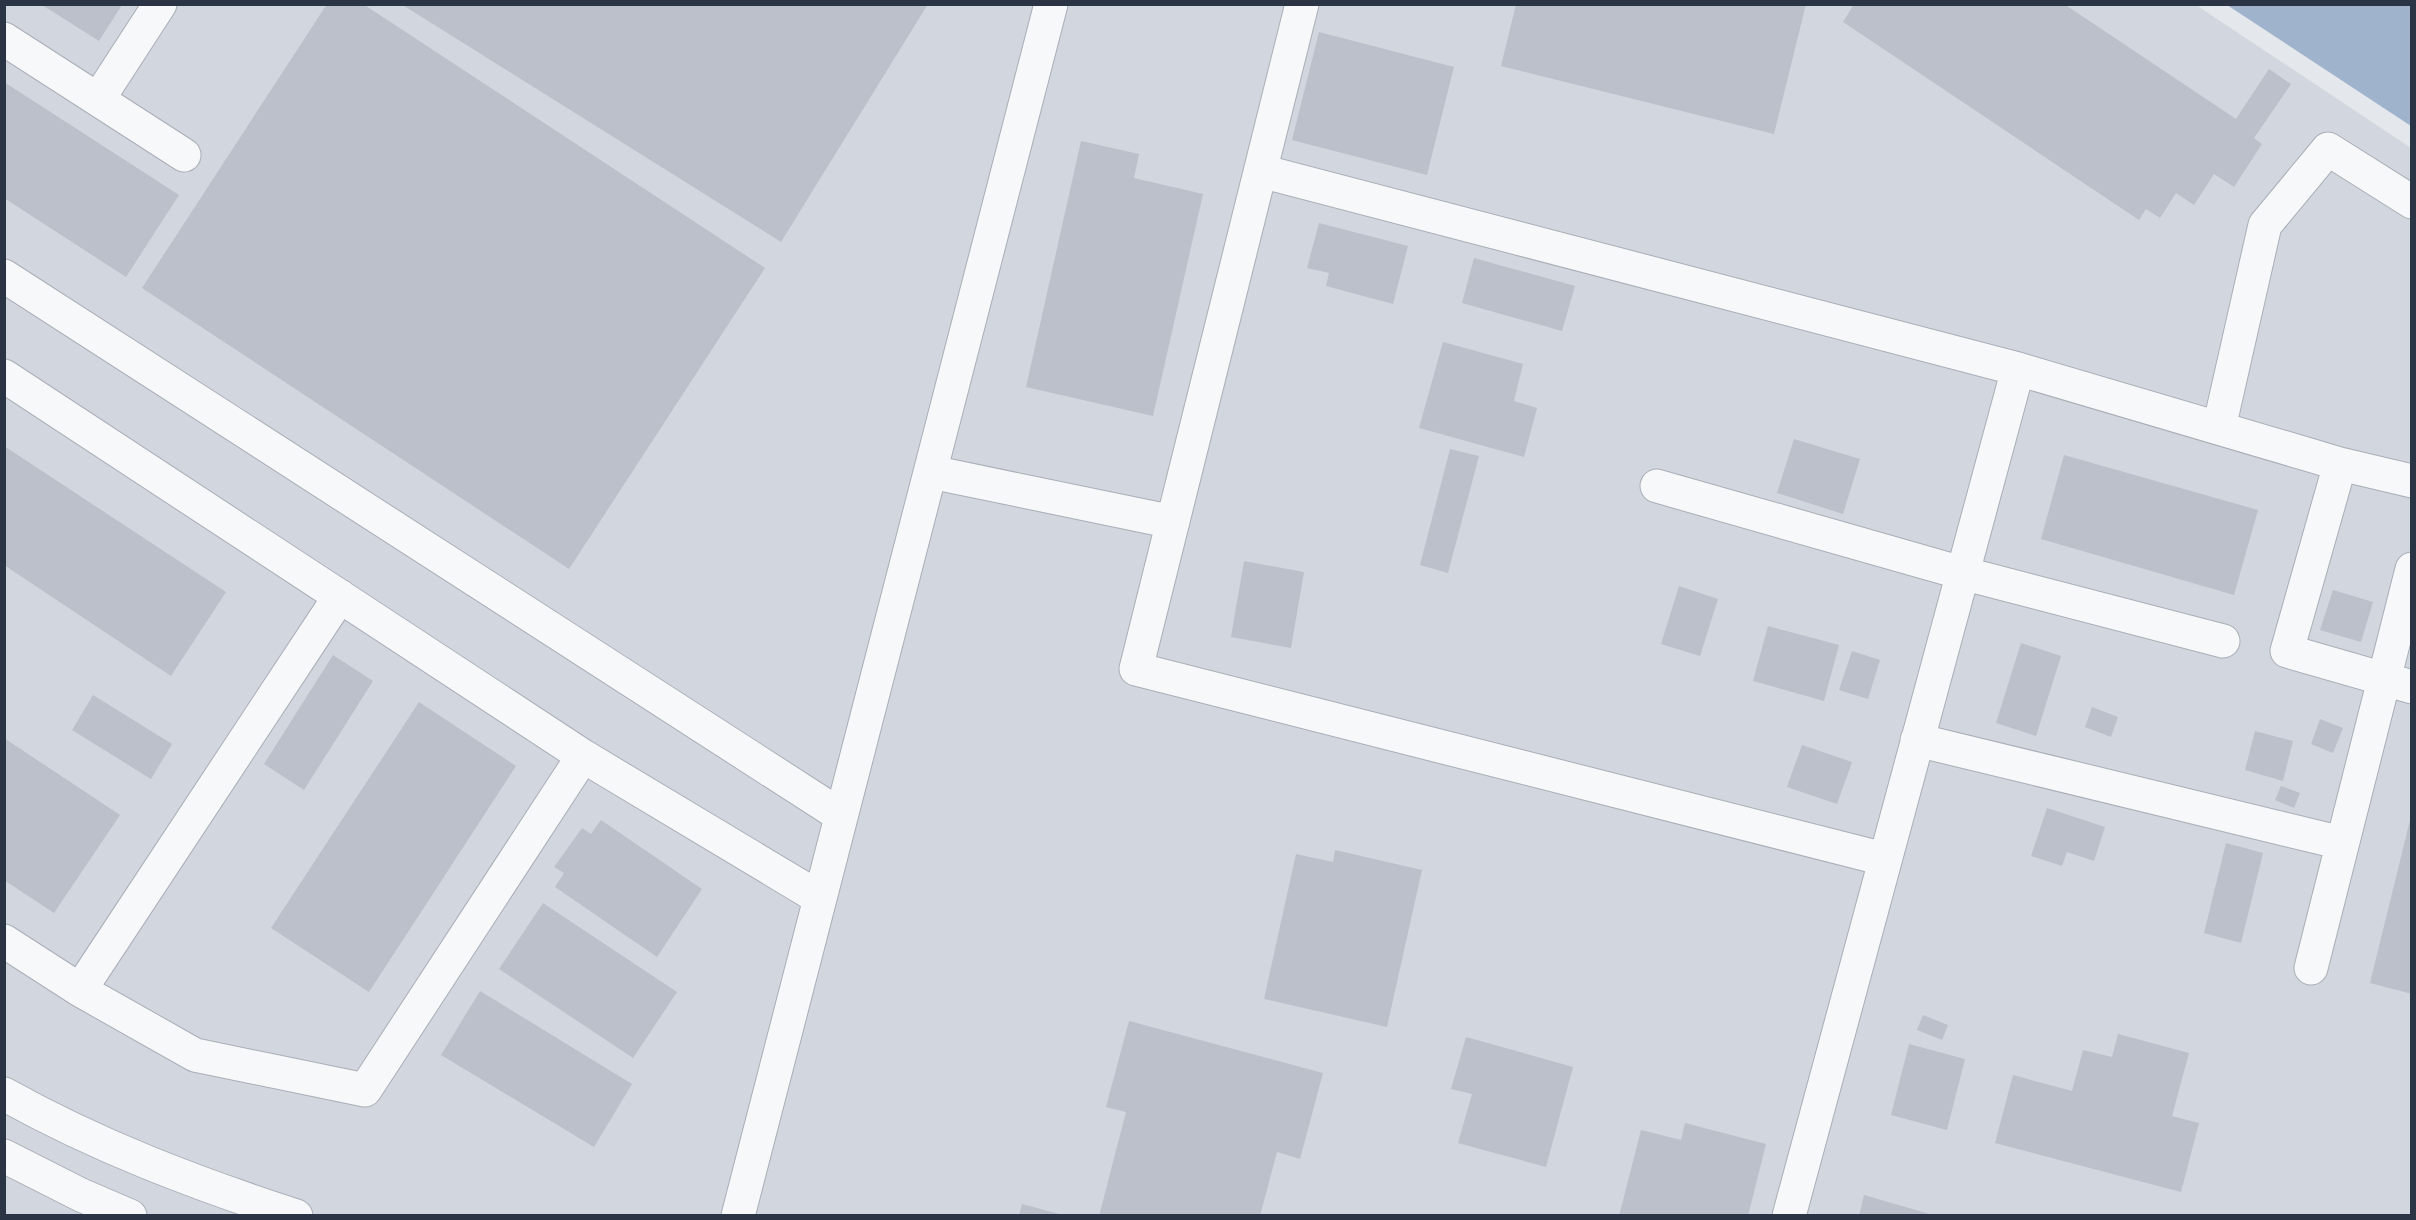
<svg xmlns="http://www.w3.org/2000/svg" width="2416" height="1220" viewBox="0 0 2416 1220" font-family="'Space Grotesk',sans-serif">
  <style>
    .built { fill: #d2d6de }
    .water { fill: #9fb4cc }
    .building { fill: #bbc0ca }
    .lines { fill: none; stroke-linecap: round; stroke-linejoin: round }
    .minor-casing { stroke: #a9aeb7; stroke-width: 35 }
    .minor { stroke: #f7f8fa; stroke-width: 33 }
  </style>
  <rect width="100%" height="100%" fill="#e4e7ec"/>
  <path class="built" d="M5,5h2191l215,143v1067l-2406,1z"/>
  <path class="water" d="M2227,5h184v121z"/>
  <path class="building" d="M327,4h36l402,264 -196,301 -427,-281z
    M401,4h527l-147,238z
    M1516,4h290l-32,130 -273,-68z
    M1854,4h210l172,115 33,-50 22,15 -37,54 8,6 -28,43 -20,-13 -20,31 -18,-12 -16,25 -14,-9 -7,11 -296,-198z
    M42,5h80l-23,36z
    M1319,32l135,35 -27,108 -135,-35z
    M4,82l175,113 -53,82 -122,-79z
    M1081,141l58,13 -5,24 69,16 -50,222 -127,-29z
    M1319,223l89,23 -15,58 -67,-18 3,-13 -22,-5z
    M1474,258l101,28 -13,45 -100,-28z
    M1443,342l80,22 -9,37 23,7 -13,49 -105,-29z
    M1794,439l66,20 -17,55 -66,-21z
    M4,446l222,146 -55,84 -167,-111z
    M1450,449l29,7 -31,117 -28,-8z
    M2064,455l194,55 -24,85 -193,-56z
    M1244,561l60,11 -13,76 -60,-11z
    M1679,586l39,13 -18,57 -39,-12z
    M2333,590l40,12 -12,40 -41,-12z
    M1768,626l71,19 -15,56 -71,-20z
    M2021,643l40,13 -25,80 -40,-13z
    M1852,651l28,9 -12,39 -29,-9z
    M333,655l40,26 -69,109 -40,-26z
    M93,695l79,49 -21,35 -79,-49z
    M419,702l97,64 -147,226 -98,-64z
    M2092,707l26,10 -7,20 -26,-10z
    M2320,719l23,9 -10,25 -22,-9z
    M2255,731l38,10 -10,40 -38,-11z
    M4,738l116,77 -66,98 -50,-33z
    M1802,745l50,17 -15,42 -50,-17z
    M2281,786l19,7 -6,15 -19,-8z
    M2047,808l58,19 -11,34 -27,-9 -5,14 -31,-10z
    M2411,816h1v178l-42,-11z
    M601,820l101,69 -45,68 -102,-70 9,-14 -10,-6 28,-39 9,6z
    M2226,843l37,10 -22,90 -37,-10z
    M1335,850l87,20 -35,157 -123,-28 32,-145 37,8z
    M543,903l134,89 -44,66 -134,-89z
    M480,991l152,93 -38,63 -153,-92z
    M1923,1015l25,10 -6,15 -25,-10z
    M1129,1021l194,52 -23,86 -23,-7 -17,64h-161l27,-104 -20,-5z
    M2118,1034l71,19 -17,63 27,7 -18,69 -186,-49 18,-68 59,16 11,-41 29,7z
    M1466,1037l107,30 -27,100 -88,-24 14,-49 -21,-5z
    M1909,1044l56,15 -18,71 -56,-15z
    M1685,1123l81,21 -18,72h-129l22,-86 40,10z
    M1864,1195l69,20v1h-74z
    M1022,1204l41,11v1h-44z"/>
  <g class="lines">
    <defs>
      <path id="minor" d="M1302,4l-166,665 748,190
        M4,39l180,116
        M99,98l61,-94
        M1261,171l757,198
        M4,276l836,539
        M4,376l579,380 235,141
        M2219,428l46,-203 63,-76 84,53
        M2340,464l-53,187 125,36
        M931,472l242,50
        M1657,486l305,87 261,68
        M1917,740l425,103
        M4,941l76,49 115,65 170,35 218,-334
        M2311,968l101,-399
        M80,990l260,-394
        M4,1094c93,52 191,89 292,122
        M4,1156l77,39 49,21
        M738,1216l313,-1212
        M1789,1216l229,-847 322,95 72,17"/>
    </defs>
    <use href="#minor" class="minor-casing"/>
    <use href="#minor" class="minor"/>
  </g>
  <rect width="2416" height="1220" fill="none" stroke="#2b3445" stroke-width="12"/>
</svg>
